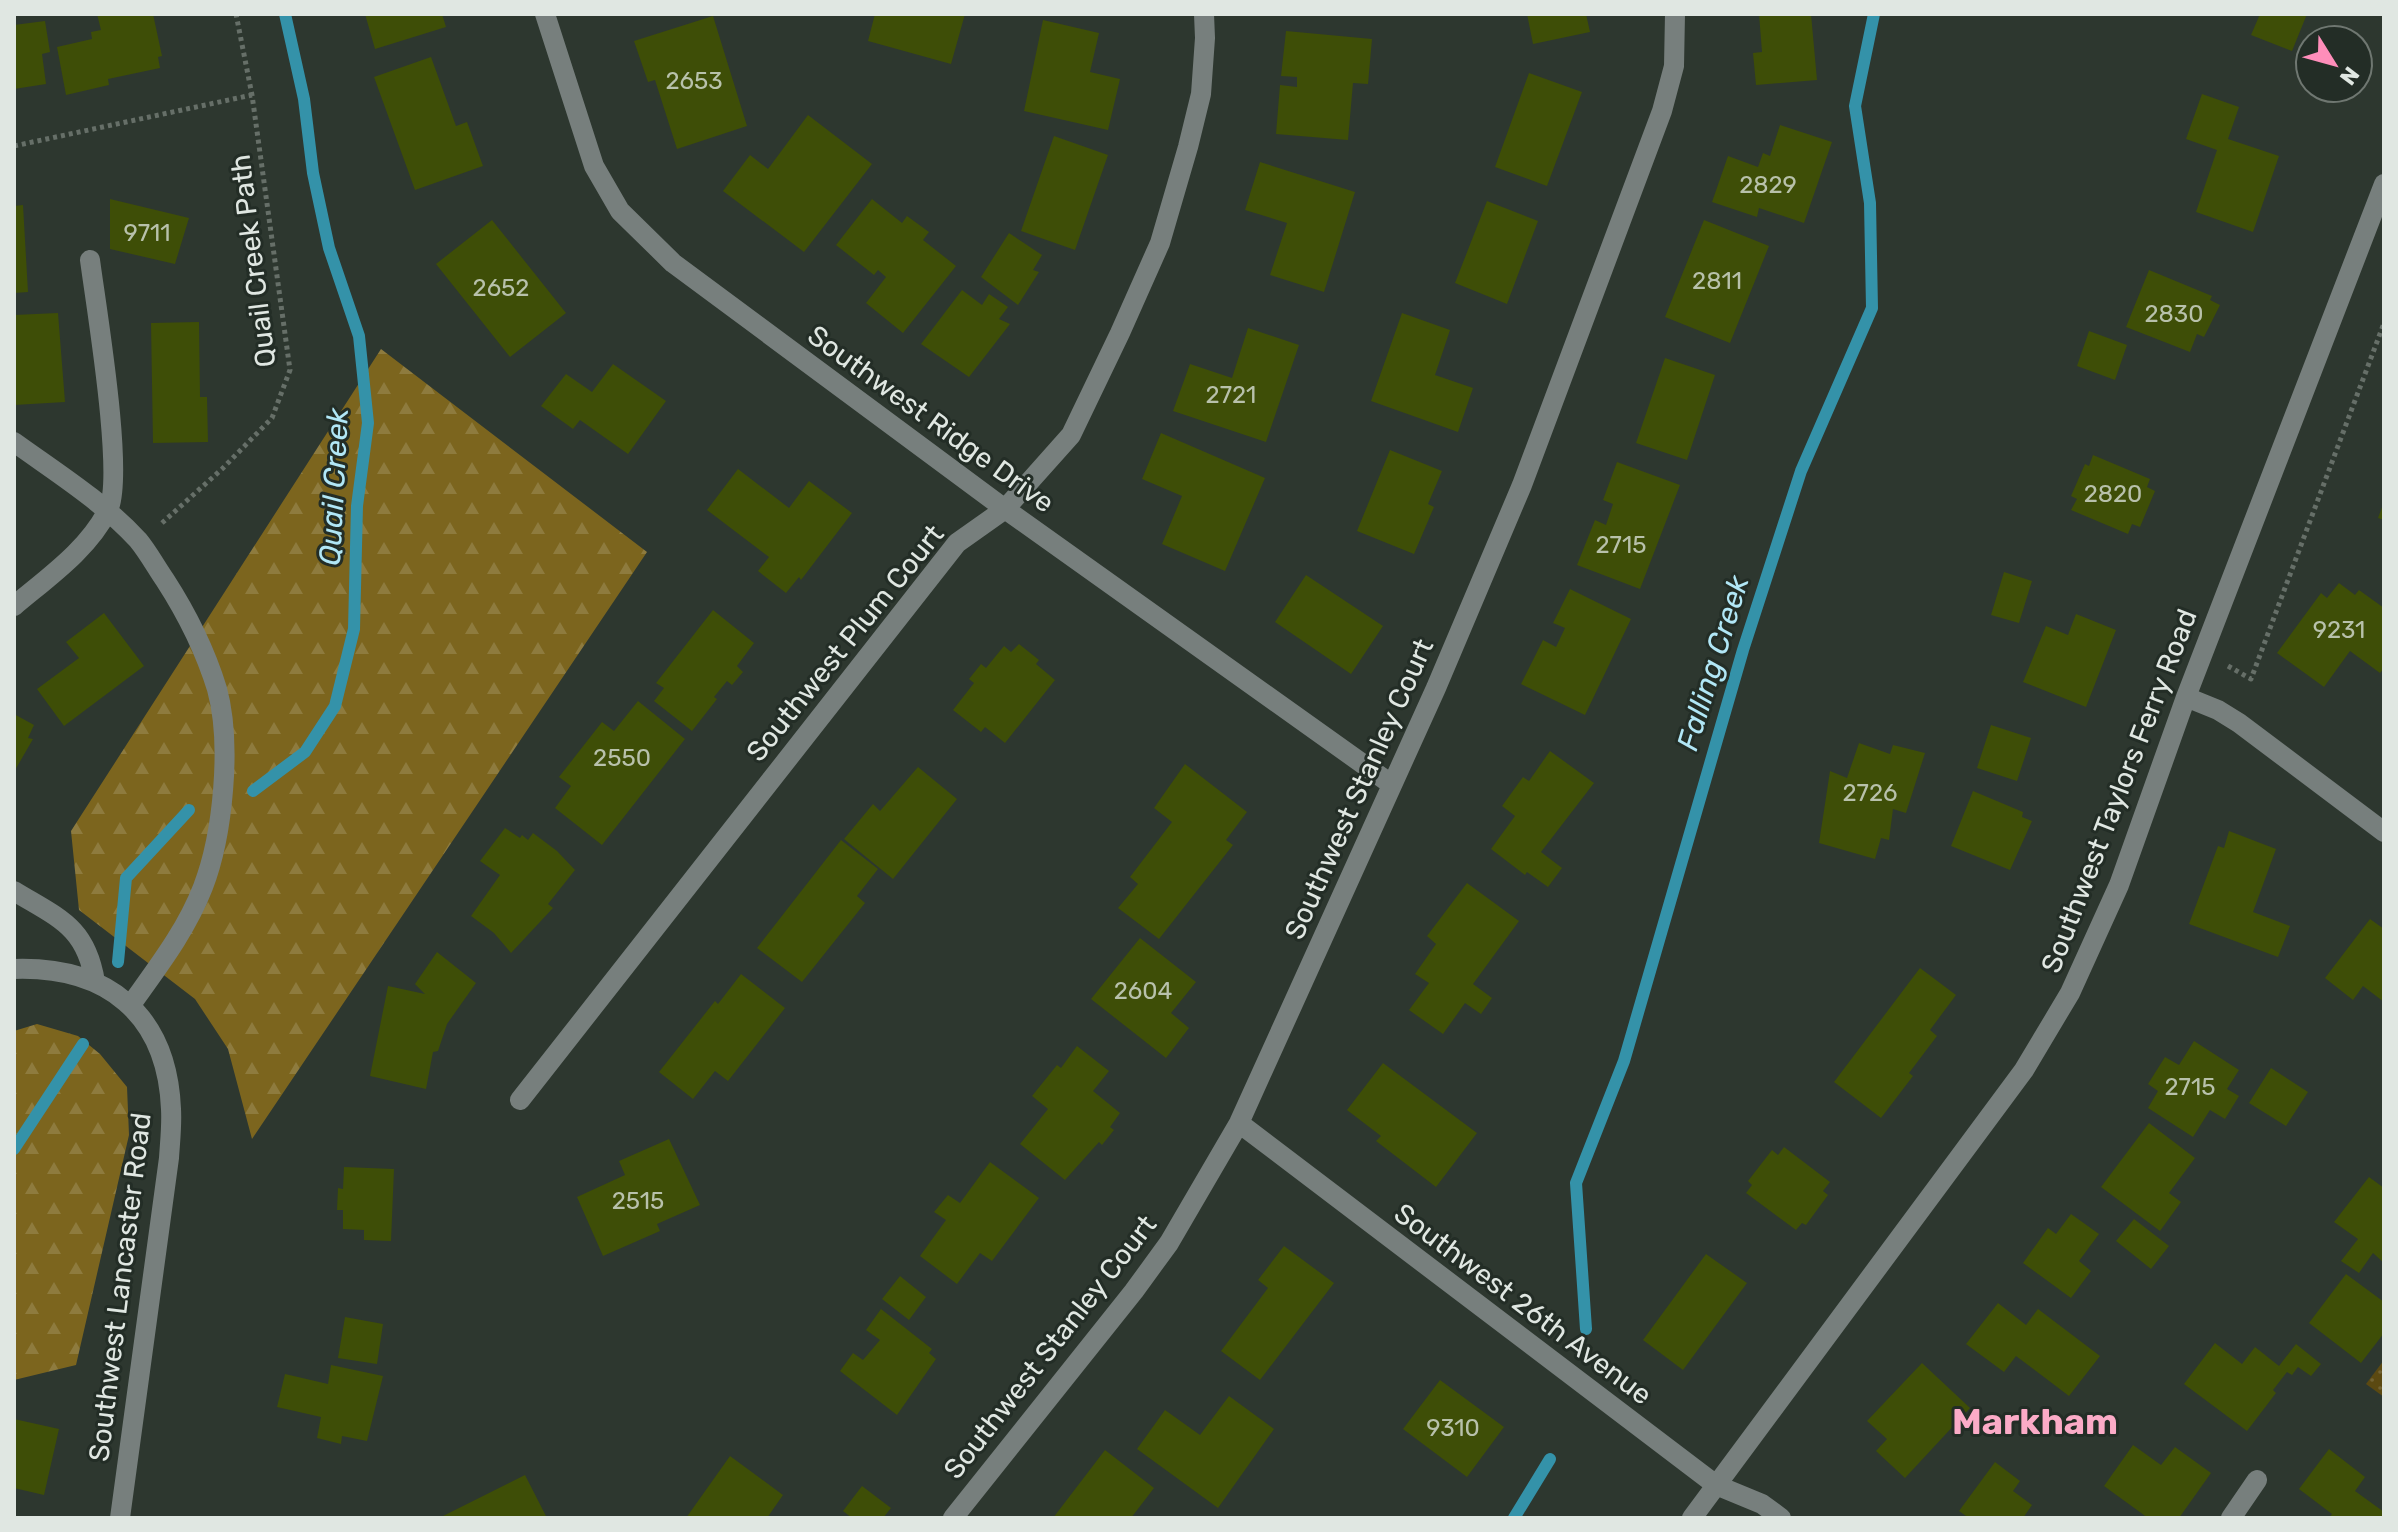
<svg xmlns="http://www.w3.org/2000/svg" width="2398" height="1532" viewBox="0 0 2398 1532" font-family="Rubik,sans-serif">
  <style>
    .grass { fill: url(#grass-dots) }
    .forest { fill: url(#forest-firs) }
    .lines { fill: none; stroke-linecap: round; stroke-linejoin: round }
    .stream { stroke: #3492a9; stroke-width: 12 }
    .building { fill: #3e4e07 }
    .path { stroke: #666f68; stroke-width: 5; stroke-dasharray: 4 4; stroke-linecap: butt }
    .minor { stroke: #777f7d; stroke-width: 20 }
    .labels { text-anchor: middle; dominant-baseline: central; stroke-width: 6; stroke-linejoin: round; paint-order: stroke }
    .number-label { font-size: 24px; fill: #b8c1ab }
    .street-label { font-size: 28px; fill: #e0e7e2; stroke: #232d26 }
    .water-label { font-size: 30px; font-style: italic; fill: #b1e7f6; stroke: #232d26 }
    .district-label { font-size: 36px; font-weight: bold; fill: #fbabc7; stroke: #232d26 }
  </style>
  <defs>
    <pattern id="grass-dots" width="8" height="8" patternUnits="userSpaceOnUse" patternTransform="scale(2)"><rect width="8" height="8" fill="#5b4911"/><path d="M2 2h.1M6 6h.1" fill="none" stroke="#726333" stroke-width="1.8" stroke-linecap="round"/></pattern>
    <pattern id="forest-firs" width="22" height="20" patternUnits="userSpaceOnUse" patternTransform="scale(2)"><rect width="22" height="20" fill="#7c651e"/><path d="M5 1l3.5 6h-7zM16 11l3.5 6h-7z" fill="#8e7b3e"/></pattern>
  </defs>
  <rect width="100%" height="100%" fill="#2d372f"/>
  <path class="grass" d="M2384,1360v37l-18,-13z"/>
  <path class="forest" d="M381,349l266,203 -395,587 -24,-90 -33,-50 -116,-89 -8,-79z
    M37,1024l41,12 22,18 27,33 2,48 -53,230 -62,15v-349z"/>
  <g class="lines">
    <path class="stream" d="M253,791l52,-39 30,-46 19,-77 3,-123 11,-83 -9,-87 -30,-88 -16,-75 -9,-74 -19,-85
      M118,962l8,-84 63,-68
      M14,1149l69,-105
      M1586,1329l-10,-146 48,-122 119,-411 58,-179 71,-163 -2,-105 -15,-97 19,-92
      M1514,1518l36,-59"/>
  </g>
  <path class="building" d="M97,14h56l9,42 -4,1 2,11 -52,11 1,6 -43,10 -9,-48 35,-8 -1,-7 10,-2z
    M365,14h77l4,13 -71,22z
    M875,14h90l-14,50 -83,-23z
    M1527,14h59l4,18 -57,12z
    M1759,14h52l6,66 -61,5 -3,-32 9,-1z
    M2260,14h47l-15,37 -41,-16z
    M713,16l34,110 -70,23 -22,-69 -7,2 -14,-41z
    M1043,20l56,13 -9,39 30,7 -12,51 -84,-19z
    M45,21l5,31 -8,2 4,30 -32,5v-64z
    M1286,31l86,8 -4,45 -15,-1 -5,57 -72,-6 4,-49 17,2v-10l-16,-1z
    M431,57l25,69 11,-4 16,44 -68,24 -41,-113z
    M1529,73l53,19 -35,94 -52,-19z
    M2202,94l37,13 -11,32 51,17 -26,76 -57,-20 21,-62 -31,-11z
    M808,115l64,49 -68,88 -81,-61 27,-36 18,14z
    M1780,125l52,17 -28,81 -45,-15 -2,9 -45,-15 16,-46 30,11 5,-14 7,3z
    M1054,136l54,19 -33,95 -54,-19z
    M1260,162l95,30 -31,100 -54,-17 17,-52 -42,-13z
    M110,199l79,19 -14,46 -65,-15z
    M872,199l30,24 5,-7 22,16 -6,8 33,26 -53,67 -37,-30 20,-26 -8,-7 -4,5 -38,-30z
    M1487,201l51,20 -31,83 -52,-21z
    M23,205l5,87 -14,1v-87z
    M492,220l74,93 -56,44 -74,-93z
    M1704,220l65,26 -39,97 -65,-26z
    M1009,233l33,22 -9,15 6,2 -21,33 -37,-28z
    M2149,270l63,26 -2,4 10,5 -16,32 -7,-3 -7,18 -64,-25z
    M962,290l20,15 7,-11 19,13 -9,12 11,5 -41,53 -48,-33z
    M58,313l7,89 -51,3v-90z
    M1402,313l48,17 -15,45 38,13 -15,44 -87,-31z
    M199,322l1,75h7l1,45 -55,1 -2,-120z
    M1248,328l51,17 -33,97 -93,-31 17,-47 42,14z
    M2089,331l38,14 -12,35 -38,-14z
    M1665,358l50,17 -28,85 -51,-17z
    M613,364l53,37 -38,53 -48,-34 -7,9 -32,-23 25,-32 26,18z
    M1161,433l104,45 -40,93 -63,-27 20,-48 -40,-17z
    M1390,450l52,21 -14,33 6,3 -20,47 -57,-23z
    M2093,455l57,24 -3,8 8,4 -15,36 -8,-3 -4,10 -57,-24 6,-11 -6,-3 14,-32 4,2z
    M1617,462l63,23 -40,104 -63,-24 18,-45 11,5 7,-21 -10,-4z
    M738,469l51,39 20,-27 43,32 -51,67 -2,-3 -13,16 -28,-22 11,-14 -62,-47z
    M2384,502v18l-6,-2z
    M2004,572l28,9 -13,42 -28,-8z
    M1306,575l77,51 -32,48 -76,-52z
    M2339,583l16,12 4,-5 25,18v60l-4,5 -30,-22 -26,36 -47,-34 44,-60 6,5z
    M1570,589l61,30 -46,96 -64,-31 22,-44 13,7 9,-19 -12,-5z
    M713,610l41,33 -17,23 6,6 -11,13 -5,-4 -13,16 3,2 -25,32 -38,-30 10,-13 -8,-5z
    M104,613l40,53 -80,60 -27,-37 42,-31 -13,-16z
    M2076,614l40,16 -30,77 -63,-25 23,-56 22,9z
    M1019,644l20,16 -3,4 19,16 -50,63 -20,-16 -4,5 -28,-22 21,-27 -5,-4 12,-15 5,4 18,-22 7,6z
    M638,701l47,38 -83,106 -47,-37 16,-22 -12,-9 43,-55 12,9z
    M14,714l20,11 -6,13 5,1 -19,33z
    M1991,725l40,13 -14,43 -40,-13z
    M1859,743l31,11 3,-9 32,8 -19,60 -13,-4 -4,31 -8,-2 -6,21 -56,-16 11,-72 17,7z
    M1550,751l44,32 -53,69 21,16 -14,19 -21,-15 -2,3 -34,-26 24,-33 -13,-10 21,-29 6,4z
    M1185,764l62,48 -21,28 7,5 -74,94 -41,-31 20,-24 -8,-7 42,-55 -18,-14z
    M918,767l39,32 -64,80 -49,-40 29,-35 7,7z
    M1973,791l50,21 -1,5 10,4 -22,49 -59,-24z
    M505,828l15,10 2,-3 6,5 5,-7 24,18 18,19 -27,34 5,4 -42,45 -17,-20 -23,-17 29,-41 -20,-14z
    M2229,831l47,18 -23,63 37,14 -12,31 -89,-33 29,-78 6,2z
    M841,840l37,29 -21,27 8,7 -63,79 -45,-34z
    M1467,883l52,38 -46,63 19,14 -11,16 -16,-11 -22,31 -34,-24 20,-27 -14,-9 21,-30 -9,-8z
    M2370,919l14,10v73l-21,-16 -10,14 -28,-22z
    M1140,938l56,44 -25,31 18,15 -23,30 -75,-59z
    M437,952l39,31 -29,41 -9,27 -5,1 -7,37 -56,-13 18,-90 37,8 -10,-10z
    M1920,968l36,27 -26,35 7,6 -28,37 4,3 -32,42 -47,-36z
    M741,974l44,34 -57,73 -13,-10 -22,28 -34,-27 56,-71 3,3z
    M2194,1041l45,29 -12,19 12,7 -14,23 -15,-9 -17,27 -45,-29 10,-17 -10,-7 17,-27 14,8z
    M1077,1046l32,25 -16,20 27,22 -10,14 4,3 -12,15 -3,-3 -34,38 -45,-36 28,-35 -16,-13 25,-31 4,3z
    M1383,1063l94,70 -41,54 -60,-46 5,-5 -34,-26z
    M2271,1068l37,24 -22,34 -37,-23z
    M2149,1123l46,35 -26,35 12,9 -21,29 -59,-44z
    M669,1139l31,66 -43,19 3,7 -57,25 -26,-59 48,-22 -6,-14z
    M1784,1147l46,35 -7,9 5,4 -22,30 -4,-2 -6,7 -50,-37 6,-8 -4,-4 24,-31 6,5z
    M990,1162l49,36 -47,63 -12,-8 -23,31 -37,-28 26,-36 -12,-8 14,-17 12,8z
    M344,1167l50,2 -3,72 -27,-1v-10l-21,-1v-19h-6l1,-22 5,1z
    M2369,1177l15,11v75l-11,-10 -14,20 -18,-12 17,-22 -24,-17z
    M2071,1214l28,20 -20,27 12,10 -20,27 -48,-35 25,-35 8,6z
    M2134,1219l35,27 -18,23 -35,-28z
    M1284,1246l50,37 -74,97 -39,-29 47,-63 -10,-8z
    M1706,1254l41,29 -64,87 -40,-30z
    M2346,1274l38,28v31l-23,30 -52,-40z
    M900,1276l26,21 -17,23 -27,-21z
    M1998,1303l28,22 12,-16 62,47 -31,40 -53,-40 -12,16 -38,-28z
    M881,1309l51,40 -3,4 7,6 -39,56 -57,-44 13,-18 10,7 17,-20 -14,-10z
    M345,1317l38,7 -6,40 -39,-6z
    M2215,1343l27,21 13,-17 24,19 17,-22 25,20 -10,12 -13,-9 -6,8 -5,-3 -14,18 3,3 -29,38 -63,-47z
    M1922,1363l48,45 -65,70 -29,-27 11,-12 -20,-18z
    M331,1365l52,11 -16,65 -25,-5 -1,8 -24,-6 4,-21 -44,-10 8,-33 43,10z
    M1440,1380l64,47 -37,50 -64,-48z
    M1229,1396l45,33 -56,79 -81,-59 28,-39 35,25z
    M14,1419l45,10 -15,66 -30,-7z
    M2133,1445l28,20 14,-18 36,26 -32,45h-31l-44,-32z
    M2329,1449l36,28 -10,14 29,21v6h-55l3,-4 -33,-25z
    M1105,1450l49,38 -23,30h-78z
    M730,1456l53,39 -16,23h-81z
    M1995,1462l25,19 -7,10 19,14 -9,13h-54l-10,-7z
    M525,1475l22,43h-108z
    M862,1486l29,22 -8,10h-31l-9,-7z"/>
  <g class="lines">
    <path class="path" d="M14,146l238,-51
      M162,523l60,-54 50,-51 18,-48 -38,-275 -16,-81
      M2228,666l23,13 133,-356"/>
    <path class="minor" d="M545,14l49,152 26,45 53,52 332,246 386,275
      M14,442c43,31 88,59 124,98 10,12 18,27 27,40 22,34 40,70 52,109 15,55 6,146 -14,198 -17,44 -46,81 -73,119
      M14,606c33,-28 74,-56 94,-96 17,-32 -12,-204 -18,-250
      M2186,697l32,13 21,13 145,109
      M14,891c44,27 72,35 81,91
      M14,969c92,-3 153,44 157,140 1,16 -1,33 -2,49l-49,360
      M520,1100l437,-557 48,-34 66,-74 49,-102 40,-90 28,-96 13,-53 4,-56 -1,-24
      M1239,1123l477,362 46,19 19,14
      M953,1518l181,-227 35,-48 70,-120 197,-435 86,-203 140,-374 12,-45 1,-52
      M1692,1518l332,-448 46,-77 49,-108 67,-188 198,-513
      M2231,1518l26,-38"/>
  </g>
  <g class="labels">
    <g class="number-label">
      <text x="694" y="81">2653</text>
      <text x="1768" y="185">2829</text>
      <text x="147" y="233">9711</text>
      <text x="1717" y="281">2811</text>
      <text x="501" y="288">2652</text>
      <text x="2174" y="314">2830</text>
      <text x="1231" y="395">2721</text>
      <text x="2113" y="494">2820</text>
      <text x="1621" y="545">2715</text>
      <text x="2339" y="630">9231</text>
      <text x="622" y="758">2550</text>
      <text x="1870" y="793">2726</text>
      <text x="1143" y="991">2604</text>
      <text x="2190" y="1087">2715</text>
      <text x="638" y="1201">2515</text>
      <text x="1453" y="1428">9310</text>
    </g>
    <g class="street-label">
      <text transform="translate(253 261) rotate(-97)">Quail Creek Path</text>
      <text transform="translate(931 419) rotate(36)">Southwest Ridge Drive</text>
      <text transform="translate(845 643) rotate(-51)">Southwest Plum Court</text>
      <text transform="translate(1359 789) rotate(-66)">Southwest Stanley Court</text>
      <text transform="translate(2119 791) rotate(-69)">Southwest Taylors Ferry Road</text>
      <text transform="translate(120 1287) rotate(-83)">Southwest Lancaster Road</text>
      <text transform="translate(1523 1304) rotate(37)">Southwest 26th Avenue</text>
      <text transform="translate(1050 1347) rotate(-52)">Southwest Stanley Court</text>
    </g>
    <g class="water-label">
      <text transform="translate(334 487) rotate(-87)">Quail Creek</text>
      <text transform="translate(1713 663) rotate(-73)">Falling Creek</text>
    </g>
    <g class="district-label">
      <text x="2035" y="1421">Markham</text>
    </g>
  </g>
  <rect width="2398" height="1532" fill="none" stroke="#e0e7e2" stroke-width="32"/>
  <g transform="translate(2334 64) rotate(127)"><circle r="38" fill="#232d26" stroke="#6f7771" stroke-width="2"/>
  <path d="M0-6L14 30L0 20L-14 30Z" fill="#ff8eba"/>
  <text y="-12" font-size="22" font-weight="bold" text-anchor="middle" fill="#e0e7e2">N</text>
  </g>
</svg>
